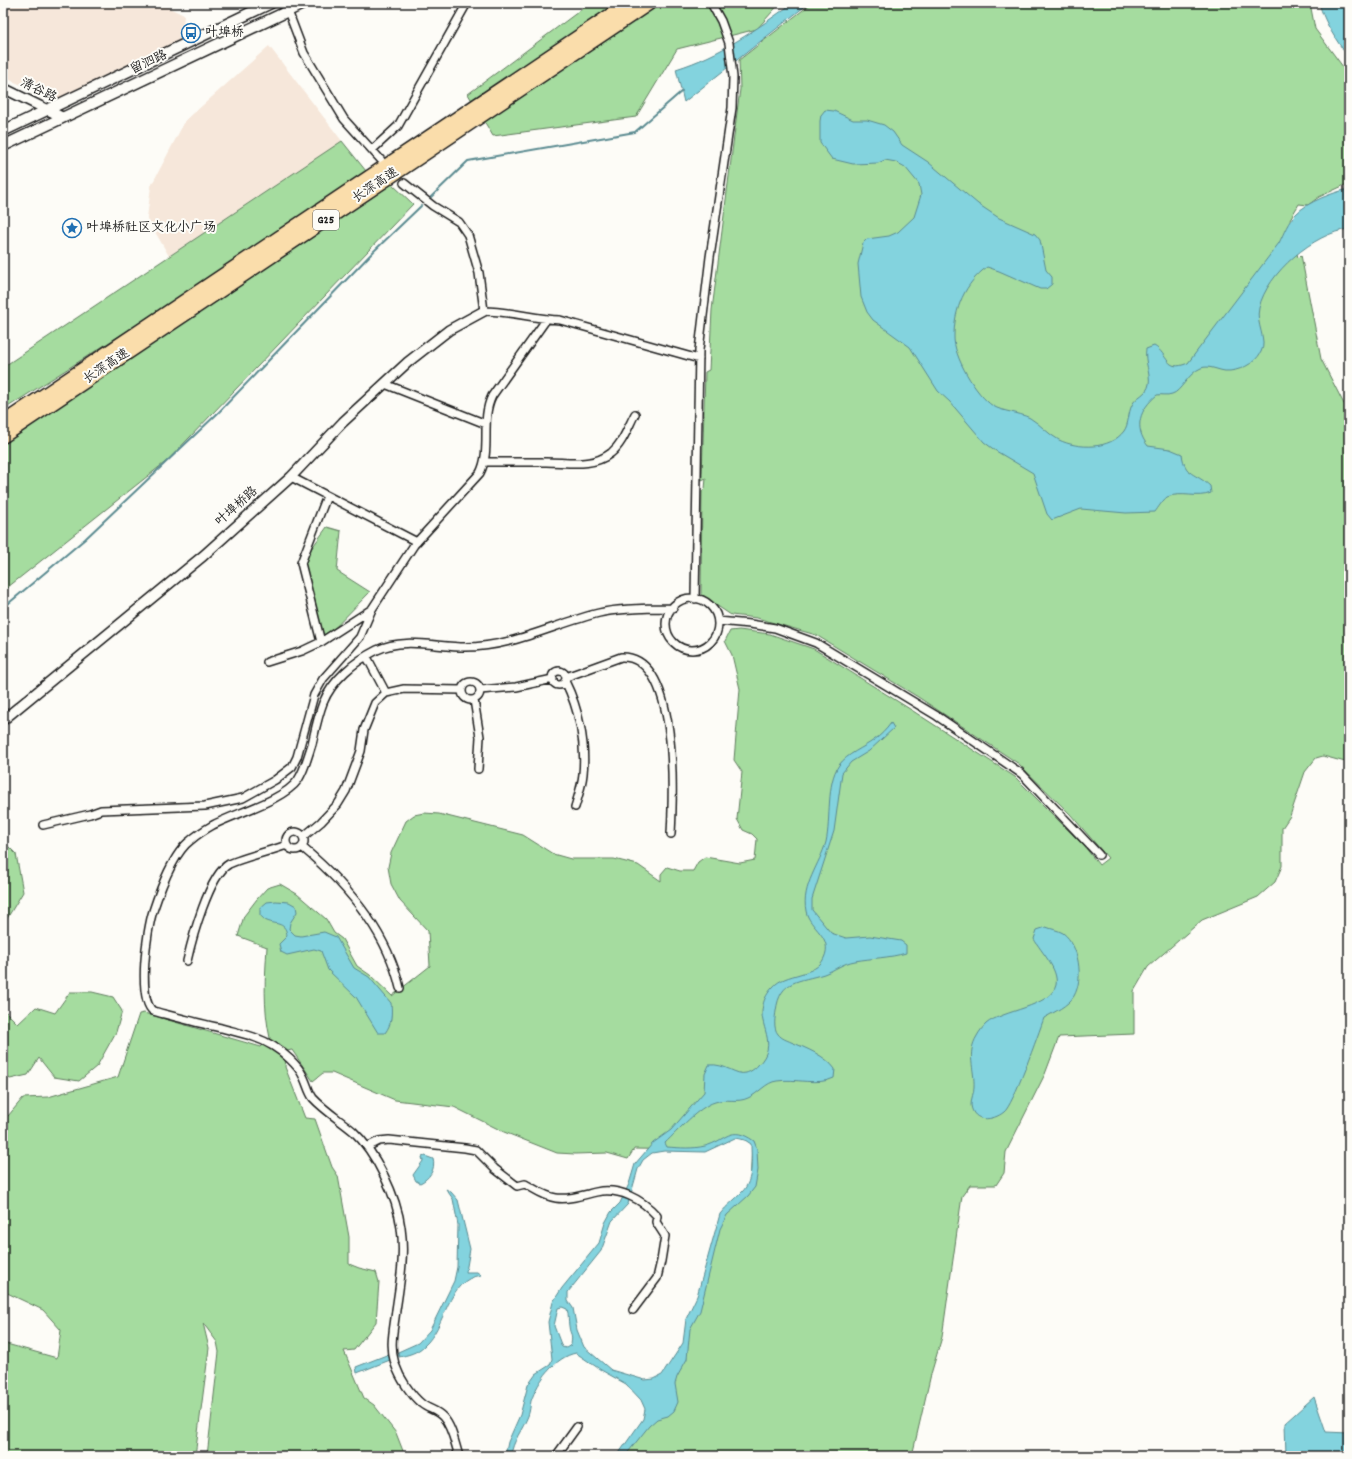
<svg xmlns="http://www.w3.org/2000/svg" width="1352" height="1459" viewBox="0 0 1352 1459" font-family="Dekko,'LXGW WenKai TC',sans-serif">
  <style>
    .built { fill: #f6e7da }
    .green { fill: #a5dc9f; stroke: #607c5e }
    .water { fill: #83d3de; stroke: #5a8a90; fill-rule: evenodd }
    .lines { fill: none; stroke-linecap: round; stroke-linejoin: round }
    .stream { stroke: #5a8a90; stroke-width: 2 }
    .minor-casing { stroke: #1c1c1c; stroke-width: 10 }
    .tertiary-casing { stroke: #1c1c1c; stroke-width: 12 }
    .secondary-casing { stroke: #1c1c1c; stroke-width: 13 }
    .motorway-casing { stroke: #1c1c1c; stroke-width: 16 }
    .minor { stroke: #fdfcf7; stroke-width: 7 }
    .tertiary { stroke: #fdfcf7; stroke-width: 9 }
    .secondary { stroke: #fdfcf7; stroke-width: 10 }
    .motorway { stroke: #faddab; stroke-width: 13 }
    .labels { text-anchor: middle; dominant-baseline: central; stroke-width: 4; stroke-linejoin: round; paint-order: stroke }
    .shield { fill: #fdfcf7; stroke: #605f5e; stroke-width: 1 }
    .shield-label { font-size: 12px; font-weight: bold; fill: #1c1c1c }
    .poi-label { font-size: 13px; fill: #1c1c1c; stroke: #fdfcf7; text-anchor: start }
    .street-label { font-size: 13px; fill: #1c1c1c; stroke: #fdfcf7 }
  </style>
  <rect width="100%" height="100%" fill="#fdfcf7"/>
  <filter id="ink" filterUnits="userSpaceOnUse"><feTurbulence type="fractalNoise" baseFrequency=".025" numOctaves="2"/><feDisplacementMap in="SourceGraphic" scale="8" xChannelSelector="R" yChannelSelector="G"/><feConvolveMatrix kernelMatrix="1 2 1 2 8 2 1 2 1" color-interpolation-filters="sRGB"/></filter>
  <g filter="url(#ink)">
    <path class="built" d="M3,3h156l25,12 -2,25 -126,60 -53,-23z
      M269,46l73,95 -173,115 -22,-38 4,-32 34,-65z"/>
    <path class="green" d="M590,3h190l-23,26 -80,20 -41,68 -143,19 -25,-42z
      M812,3h498l5,26 34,46v108l-30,14 -11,8 -9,-1 -9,15 8,39 3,-3 20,104 23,45 5,4v355l-26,-7 -7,2 -11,14 -15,44 -8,12v38l-7,16 -17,15 -56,23 -54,47 -14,24v43l-75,3 -14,37 -39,78 -2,21 -8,12h-26l-8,11 -20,141 -11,37 -19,82h-291l64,-104 5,-31 32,-101 28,-32 2,-46 -21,-6 -29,14 -68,-1 -6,10 -21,-6 -32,1 -18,-1 -53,-21 -50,-25 -59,-7 -63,-27h-9l-10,8 -21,-31 -5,1 -2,16 20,51 10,1 17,48 6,9 11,61v27l10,4 17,4 3,10 -3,40 -22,28 -10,1 20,47 10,7 22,28 9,23h-198l12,-104 -2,-10 -14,-19 6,25 -14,108h-192v-113l54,15 4,-28 -18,-20 -40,-19v-178l5,3 15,-18 25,-1 70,-20 21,-63 5,-1 117,34 9,-9c-7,-31 -5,-60 -3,-91l-29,-11 6,-20 13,-17 10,-11 13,-4 17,10 29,25 8,14 8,6 15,27 13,9 22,21 38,-30 -2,-35 -28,-30 -9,-17 -3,-17 3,-14 15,-32 8,-6 10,-2 15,1 84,21 30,19 18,5h43l24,6 23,16v-7l6,-7 13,4h13l5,-9 7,-5 35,6 15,-3 2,-21 -5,-5 -9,-4 -6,-11 5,-47 -8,-12 6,-71 -8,-34 -7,-14 5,-10 9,-1 31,4 44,15 99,62 102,66 70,70 14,18 9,-7 -38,-44 -51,-50 -101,-67 -102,-62 -59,-17 -26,-3 -30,-20 1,-104 3,-2 1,-11 -4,2 3,-108 4,-2 3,-60 28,-221 -1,-29z
      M342,141l28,35 -367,234v-43z
      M392,184l21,20 -245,256 -165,131v-147z
      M327,527l14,4 -4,40 33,21 -49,50 -20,-79z
      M3,841l13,13 7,38 -20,33z
      M70,992h22l21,5 9,14 -6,21 -19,34 -18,15 -25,-4 -15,-19 -11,17 -18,4 -7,-6v-64l15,15 18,-17 19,6z"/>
    <path class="water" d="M793,3h16l-125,99 -8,-33c45,-14 79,-39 117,-66z
      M1319,3h30v55c-13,-18 -24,-34 -30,-55z
      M825,110l9,1 19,9h14l17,5 9,7 9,13 26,17 50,42 21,14 36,16 5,6 6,30 6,7v7l-6,5h-6l-41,-18 -12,-4c-22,16 -33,42 -33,69 -1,20 22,59 39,70 10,6 25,6 37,12 10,6 18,16 29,22 19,9 51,10 65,-9 5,-7 4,-18 8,-26 4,-9 15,-10 17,-21 2,-10 -5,-22 -3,-35l8,-3c15,8 11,27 34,17l91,-120c5,-10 9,-22 17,-29 11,-12 38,-22 53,-25v40c-35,4 -82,44 -90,79 -4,16 9,32 2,44 -6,12 -23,20 -36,19 -8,-1 -16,-6 -24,-3 -13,5 -20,24 -29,26 -5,2 -11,0 -15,1 -17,14 -24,32 -9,51l22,3 12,5c3,23 13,18 28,32l1,7c-14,6 -29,-2 -44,4 -4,3 -9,11 -12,15l-29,1 -45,-4 -29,11 -5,-6 -14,-41 -37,-22 -12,-9 -34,-40 -12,-11 -28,-44 -37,-27 -6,-8 -6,-15 -3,-33 5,-21 4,-4 22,-3 9,-4 16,-15 7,-22 -2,-11 -14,-17 -9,-5 -11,-2 -7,3 -25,1 -21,-5 -12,-16v-22l1,-6z
      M891,723l3,5 -25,23 -18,11 -9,11 -8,58 -22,68v11l19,23 15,5 24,-2 31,5 5,4v8c-17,5 -34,5 -51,8 -12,2 -20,9 -31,13 -25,8 -44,5 -48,37 -1,7 -3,17 2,23 4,5 9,6 13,8 15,6 35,14 44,27l-1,9c-16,8 -39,0 -57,3 -11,1 -19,13 -29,17 -10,5 -22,0 -33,4 -17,5 -37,29 -50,41l2,4c13,1 26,2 38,-1 21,-5 25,-22 49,-5l3,8 1,21 -3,17 -7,9 -21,19 -7,14 -20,82 -10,18 -3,30 -10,18 -2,7 3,18 -4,9 -6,5 -11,3 -8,7 -24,30h-8l26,-37 2,-10 -4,-9 -15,-16 -25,-14 -25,-17c-21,4 -38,28 -45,48 -1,5 -1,10 -3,15 -5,13 -16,26 -17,40h-6l3,-14 12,-27 8,-30 8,-11 14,-9 2,-6 -4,-37 5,-20 9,-14 37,-45 6,-20 6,-11 9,-9 9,-19 6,-20 18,-21 18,-13 33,-38 1,-18 4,-9c16,-2 27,11 37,8 4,-1 10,-5 12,-8 22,-22 -1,-39 5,-60 1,-6 5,-13 10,-18 12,-15 43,-10 51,-29 10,-21 -15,-30 -18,-47 -5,-25 14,-47 20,-69 5,-22 0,-59 13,-77 8,-11 24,-17 35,-25 6,-4 12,-10 17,-17zM735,1138l10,2 6,4c0,15 3,36 -9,48 -7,8 -15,13 -22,22l-23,82 -11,23 -3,24 -21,32 -8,4 -9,1 -34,-10 -27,-23 -7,-17 -4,-22 -5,-7v-9l33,-41 11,-30 16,-17 10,-35 5,-9 9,-7 12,-2 41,1zM562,1307l5,2c2,6 1,11 2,17 1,10 4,6 2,19l-5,3 -4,-1 -8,-21 4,-18z
      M276,901l13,1 7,4 1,6 -7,11 -1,6 6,6 6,1 23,-4 12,5 18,31 15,9 22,26c1,11 1,21 -6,30h-7l-22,-36 -28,-27 -7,-19 -7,-2 -27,6 -6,-3 -2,-8 8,-8c-1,-14 -10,-11 -20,-15 -3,-1 -5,-4 -7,-6v-7l7,-6z
      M1046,927c5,2 12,3 17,6 16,12 21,45 11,63 -6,10 -20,16 -30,22 -5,14 -31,88 -40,94 -11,9 -31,11 -33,-7 0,-7 3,-12 3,-18 1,-18 -8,-33 3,-51 2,-4 6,-9 9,-12 16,-14 65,-17 70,-39 3,-16 -15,-33 -22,-46l3,-9z
      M425,1156l8,3c3,10 -4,20 -13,24l-4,-2 -3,-6 10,-14 -1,-4z
      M446,1189l5,3 7,8 12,49 -4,23h11l4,3c-35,5 -34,51 -57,71 -7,7 -16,9 -25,11l-1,-5 20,-9 12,-13 24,-49 3,-14 1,-42 -5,-26z
      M389,1354l1,6 -33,13 -1,-6z
      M1314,1397l12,35 23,1v23h-63l-1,-33z"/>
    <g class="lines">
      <path class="stream" d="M431,197l37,-36 167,-29 47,-41
        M3,608l82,-69 133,-126 156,-162 47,-45"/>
      <defs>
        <path id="minor" d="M288,11l16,42 40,66 37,41
          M372,150l26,-24 69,-123
          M404,183l29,23 26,16 9,13 11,38 5,38c26,0 51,8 76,9l139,39
          M385,384l101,40
          M485,462c20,0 41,0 61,0 22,0 46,6 65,-9 12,-10 17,-26 24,-39
          M291,477l126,65
          M666 624a26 26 0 1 1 52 0a26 26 0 1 1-52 0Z
          M695,599l4,-249 11,-93 22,-149 1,-31 -4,-34 -8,-22 -10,-18
          M718,621l32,3 25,4 41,15 121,73 85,58 77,81
          M321,642l-20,-79 26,-67
          M367,657l19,36
          M267,662l35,-11 19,-9 51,-33
          M552 678a7 7 0 1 1 14 0a7 7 0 1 1-14 0Z
          M566,677l55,-20c59,-2 52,139 50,177
          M565,681c14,28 21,62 18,93 -1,11 -5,23 -8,33
          M462 691a9 9 0 1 1 18 0a9 9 0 1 1-18 0Z
          M480,690l36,-3 37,-8
          M474,700l6,37 -2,32
          M43,825l47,-11 11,-4 104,-4 38,-8 32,-18 17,-13 5,-10 17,-62 9,-16 37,-42 12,-28 42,-64 66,-72c12,-23 0,-53 12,-77l54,-76
          M286 841a9 9 0 1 1 18 0a9 9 0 1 1-18 0Z
          M303,837l18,-15 17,-18 8,-13 15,-40 3,-21 11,-27 11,-10 18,-4 57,1
          M302,847c44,37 85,84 98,141
          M187,961c5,-22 22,-86 42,-97 16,-7 41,-13 58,-19
          M367,1147l12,-6 10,-1 76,8 11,2 19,19 22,17 8,-2c10,5 18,12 31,14 13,2 27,-3 40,-6 23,-5 46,7 61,24l-1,6 9,14 -4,25 -4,17 -24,32
          M459,1456c-4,-12 -7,-30 -16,-39 -6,-7 -15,-8 -21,-13 -11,-9 -22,-25 -27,-40 -6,-19 -1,-35 1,-54 4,-27 9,-55 5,-82 -4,-31 -25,-76 -48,-97 -13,-11 -28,-20 -40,-33 -5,-7 -6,-15 -10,-22 -5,-11 -20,-24 -30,-30 -16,-10 -34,-13 -52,-18 -23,-5 -45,-11 -68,-17 -16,-12 -6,-82 0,-100 7,-21 20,-58 38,-71 7,-6 15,-11 22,-15 23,-12 71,-25 85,-45 7,-11 10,-24 14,-36 3,-13 6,-28 11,-41 9,-23 32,-42 54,-53 27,-13 59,-3 88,-3 48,0 89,-23 134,-34 19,-5 53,-5 74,-5
          M556,1456l21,-29"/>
        <path id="tertiary" d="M3,88l59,29
          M3,720l200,-164 88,-79 52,-55 65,-60 41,-32 35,-19"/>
        <path id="secondary" d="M3,131l268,-128
          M3,146l302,-143"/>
        <path id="motorway" d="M3,423l626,-420
          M3,436l646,-433"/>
      </defs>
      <use href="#minor" class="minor-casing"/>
      <use href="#tertiary" class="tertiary-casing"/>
      <use href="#secondary" class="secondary-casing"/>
      <use href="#motorway" class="motorway-casing"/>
      <use href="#minor" class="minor"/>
      <use href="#tertiary" class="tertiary"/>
      <use href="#secondary" class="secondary"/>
      <use href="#motorway" class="motorway"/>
    </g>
  </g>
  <defs>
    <symbol id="bus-ring" viewBox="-11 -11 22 22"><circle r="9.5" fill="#fdfcf7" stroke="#1f6fb2" stroke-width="1.5"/><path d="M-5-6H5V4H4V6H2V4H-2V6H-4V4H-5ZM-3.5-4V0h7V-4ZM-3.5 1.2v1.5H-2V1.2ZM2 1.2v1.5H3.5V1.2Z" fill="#1f6fb2"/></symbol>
    <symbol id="sight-ring" viewBox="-11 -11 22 22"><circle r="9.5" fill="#fdfcf7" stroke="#1f6fb2" stroke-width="1.5"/><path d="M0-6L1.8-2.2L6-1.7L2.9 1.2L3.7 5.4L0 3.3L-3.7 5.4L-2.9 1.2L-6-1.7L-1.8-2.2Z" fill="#1f6fb2"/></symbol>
  </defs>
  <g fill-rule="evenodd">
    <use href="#bus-ring" x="180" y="22" width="22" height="22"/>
    <use href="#sight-ring" x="61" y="217" width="22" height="22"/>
  </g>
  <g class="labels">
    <rect class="shield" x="313" y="210" width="26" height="20" rx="3"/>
    <g class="shield-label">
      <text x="326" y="220">G25</text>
    </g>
    <g class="poi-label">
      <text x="205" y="33">叶埠桥</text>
      <text x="86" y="228">叶埠桥社区文化小广场</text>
    </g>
    <g class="street-label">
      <text transform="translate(149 63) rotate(-25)">留泗路</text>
      <text transform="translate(38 91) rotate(26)">清谷路</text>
      <text transform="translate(376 186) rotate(-34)">长深高速</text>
      <text transform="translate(107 367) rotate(-34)">长深高速</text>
      <text transform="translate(237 507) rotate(-42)">叶埠桥路</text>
    </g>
  </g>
  <rect width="1352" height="1459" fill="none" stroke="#fdfcf7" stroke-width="16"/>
  <rect x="8" y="8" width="1336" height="1443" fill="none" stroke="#1c1c1c" stroke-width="1.5" filter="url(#ink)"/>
</svg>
